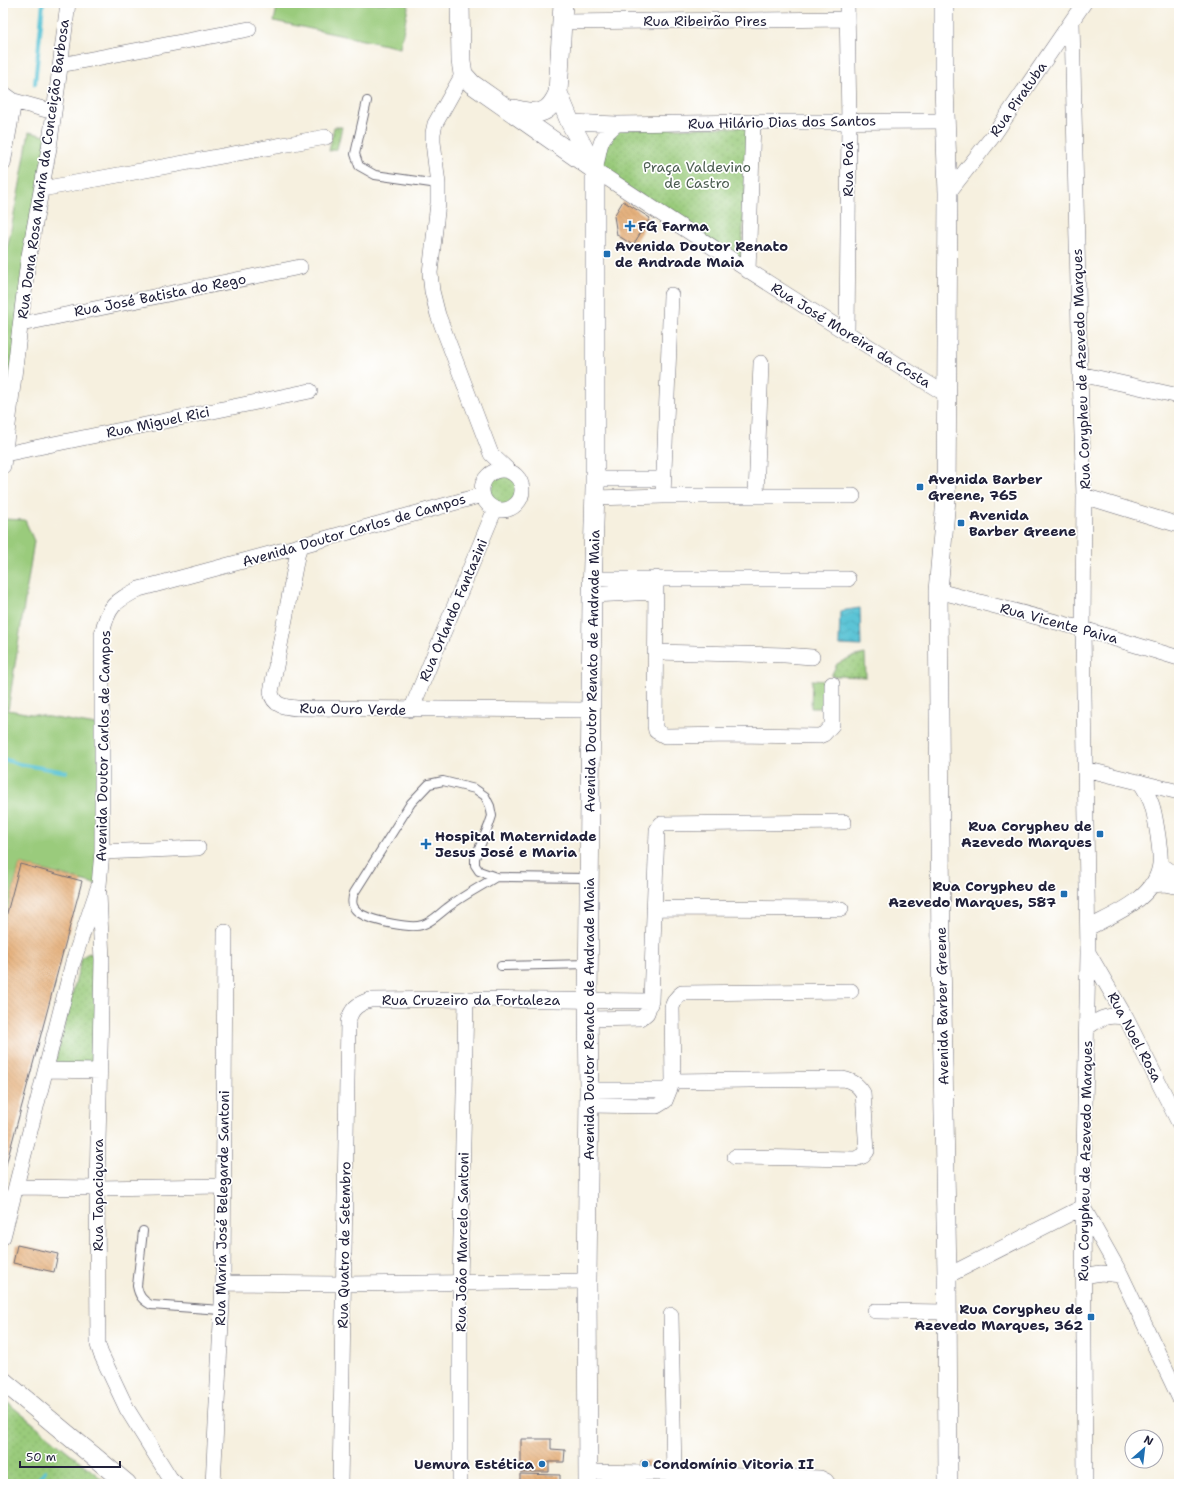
<svg xmlns="http://www.w3.org/2000/svg" width="1182" height="1487" viewBox="0 0 1182 1487" font-family="'Shantell Sans',sans-serif">
  <style>
    .grass { fill: #9acb7b; stroke: #5e765b }
    .park { fill: url(#park-dots); stroke: #5e765b }
    .water { fill: url(#water-waves); stroke: #3e7388 }
    .lines { fill: none; stroke-linecap: round; stroke-linejoin: round }
    .stream { stroke: #5bc4d6; stroke-width: 4 }
    .building { fill: url(#building-back-hatch) }
    .service-casing { stroke: #6c6a74; stroke-width: 10 }
    .minor-casing { stroke: #6c6a74; stroke-width: 16 }
    .tertiary-casing { stroke: #6c6a74; stroke-width: 20 }
    .service { stroke: #fff; stroke-width: 8 }
    .minor { stroke: #fff; stroke-width: 15 }
    .tertiary { stroke: #fff; stroke-width: 19 }
    .poi-dot { fill: #1f6fb2; stroke: #fff; stroke-width: 1.5 }
    .labels { text-anchor: middle; dominant-baseline: central; stroke-width: 3.5; stroke-linejoin: round; paint-order: stroke }
    .street-label { font-size: 14px; fill: #22223b; stroke: #fff }
    .park-label { font-size: 14px; fill: #4c5d51; stroke: #fff }
    .poi-label { font-size: 14px; font-weight: bold; fill: #22223b; stroke: #fff; text-anchor: start }
  </style>
  <defs>
    <pattern id="park-dots" width="8" height="8" patternUnits="userSpaceOnUse"><rect width="8" height="8" fill="#9acb7b"/><path d="M2 2h.1M6 6h.1" fill="none" stroke="#84ae6b" stroke-width="1.8" stroke-linecap="round"/></pattern>
    <pattern id="water-waves" width="16" height="10" patternUnits="userSpaceOnUse"><rect width="16" height="10" fill="#5bc4d6"/><path d="M0 5q4-4 8 0t8 0" fill="none" stroke="#4fa8b9"/></pattern>
    <pattern id="building-back-hatch" width="6" height="6" patternUnits="userSpaceOnUse"><rect width="6" height="6" fill="#e5b07b"/><path d="M-1 5l2 2M0 0l6 6M5-1l2 2" fill="none" stroke="#c4976b"/></pattern>
  </defs>
  <rect width="100%" height="100%" fill="#fff"/>
  <filter id="ink" filterUnits="userSpaceOnUse"><feTurbulence type="fractalNoise" baseFrequency=".025" numOctaves="2"/><feDisplacementMap in="SourceGraphic" scale="8" xChannelSelector="R" yChannelSelector="G"/><feConvolveMatrix kernelMatrix="1 2 1 2 8 2 1 2 1" color-interpolation-filters="sRGB"/></filter>
  <filter id="wash" filterUnits="userSpaceOnUse"><feTurbulence type="fractalNoise" baseFrequency=".012" numOctaves="4" result="noise"/><feDisplacementMap in="SourceGraphic" scale="16" xChannelSelector="R" yChannelSelector="G"/><feGaussianBlur stdDeviation="0.9" result="paint"/><feColorMatrix in="noise" values="0 0 0 0 0 0 0 0 0 0 0 0 0 0 0 0 0 1.4 0 .05"/><feComposite in="paint" operator="in"/></filter>
  <g filter="url(#wash)">
    <rect width="100%" height="100%" fill="#f6f0df"/>
    <path class="grass" d="M278,3h131l-9,45 -126,-27z
      M29,132l21,5 -47,329v-196l17,-86z
      M3,519l22,1 9,21 -26,169 94,16 -3,159 -79,-21 -17,64z
      M812,680l14,1 -1,27h-14z"/>
    <path class="park" d="M334,127h8l-5,22 -8,2z
      M749,127l-8,135 -141,-92 3,-21 14,-20z
      M484 489a18 18 0 1 1 36 0a18 18 0 1 1-36 0Z
      M865,654l1,23 -35,-1 6,-12 14,-7z
      M89,953l8,4 -1,111 -42,-2 28,-109z
      M3,1399l105,85h-105z"/>
    <path class="water" d="M860,608l1,38 -22,-1 1,-34z"/>
    <g class="lines">
      <path class="stream" d="M35,84l8,-81
        M3,759l16,5 47,8
        M35,1484l10,-13"/>
    </g>
    <g id="blocks">
      <path class="building" d="M623,201l27,17 -17,27 -16,-10 -3,-19z
        M20,864l62,17 -79,295v-248z
        M17,1245l41,9 -4,18 -41,-9z
        M521,1439h30v10l14,1 -1,12h-15v10h-28z
        M641,1461h8v6h-8z
        M520,1474l40,1v9h-40z"/>
    </g>
  </g>
  <g filter="url(#ink)">
    <use href="#blocks" fill-opacity="0" stroke="#6c6a74" stroke-width="1"/>
    <g class="lines">
      <defs>
        <path id="service" d="M367,101l-12,53 4,12 16,9 63,9
          M496,877c-16,10 -34,19 -49,31 -8,6 -15,14 -25,17 -11,4 -48,-4 -59,-10 -10,-5 -13,-11 -9,-22l57,-90 18,-19 14,-3 32,8 10,7 5,10 2,10 -3,9 -14,33v7l4,6 17,6 93,1
          M501,966l87,-2
          M143,1231l-6,55c2,10 5,14 14,19l70,5"/>
        <path id="minor" d="M847,3l2,119 -2,212
          M562,22l285,-3
          M1072,22l8,352 4,122 -1,133 5,324 -5,254 2,277
          M60,65l189,-36
          M463,74l-28,50 -2,9v9l5,42v19l-8,70 2,18 6,24 53,139 17,16
          M3,93l11,8 40,11
          M570,122l47,2 136,-2 193,-1
          M617,124c-21,16 -16,24 -22,46 116,77 233,152 352,225
          M3,164l11,-63
          M42,189l284,-52
          M948,193l45,-57 91,-133
          M748,271l5,-149
          M21,324l279,-57
          M1080,374l99,22
          M5,454l305,-63
          M3,466l25,-205 21,-113 9,-65 10,-80
          M482 490a20 20 0 1 1 40 0a20 20 0 1 1-40 0Z
          M595,479h69
          M663,496l8,-201
          M756,496l5,-133
          M1084,496l95,29
          M595,498l68,-2h190
          M299,546l-28,146c2,14 14,15 26,16l294,2
          M656,578l-1,148 1,5 9,5 71,-1 83,1 5,-2 8,-9v-41
          M592,579h256
          M938,591l145,38 96,29
          M592,595l64,-3
          M655,652l130,3 27,2
          M411,710l84,-201
          M1085,769l94,23
          M102,852l96,-4
          M1160,864l19,13
          M1151,885l13,-1 15,3
          M99,894l3,66 -5,228 1,157 3,9 26,55 43,69 6,6
          M654,908l187,1
          M1088,928c26,-14 68,-29 72,-64 1,-9 -1,-19 -2,-28 -4,-24 -4,-33 -18,-54
          M1089,954l37,64 53,105
          M589,1019l52,-1 6,-5 4,-12 6,-171 4,-6 183,-2
          M1088,1027c13,-10 22,-13 38,-9
          M46,1070l54,1
          M673,1081l170,-2c10,2 15,6 20,14l4,58 -4,5 -8,3 -120,-2
          M589,1090h80
          M589,1105l68,1 8,-5 8,-20 -1,-74c2,-6 4,-10 10,-14l169,-2
          M16,1187l81,1 126,-2
          M1084,1209l37,66 58,122
          M3,1237l70,-275 26,-77 3,-33v-218c6,-28 12,-32 37,-45l160,-43 183,-51
          M947,1276l136,-69
          M1083,1276l18,-3 20,2
          M223,1283l120,1 244,-3
          M875,1311l72,1
          M671,1315l3,159
          M588,1472l127,2 105,4 6,3 2,3
          M213,1484l10,-201 2,-351
          M340,1484l8,-462c3,-13 9,-18 22,-22l96,-1 185,2
          M460,1484v-202l6,-283"/>
        <path id="tertiary" d="M460,3l1,58 2,13 9,10 120,84
          M563,3l-5,90 12,29 25,48v318l-3,107 -4,406 1,89 -2,191 1,203
          M944,3v84l4,106 -2,306 -8,92 3,364 6,321 1,208
          M513,109c23,5 34,9 45,-16
          M3,1381l124,103"/>
      </defs>
      <use href="#service" class="service-casing"/>
      <use href="#minor" class="minor-casing"/>
      <use href="#tertiary" class="tertiary-casing"/>
      <use href="#service" class="service"/>
      <use href="#minor" class="minor"/>
      <use href="#tertiary" class="tertiary"/>
    </g>
  </g>
  <g class="poi-dot">
    <path d="M628 220h4v4h4v4h-4v4h-4v-4h-4v-4h4z"/>
    <rect x="603" y="250" width="8" height="8" rx="2"/>
    <rect x="916" y="483" width="8" height="8" rx="2"/>
    <rect x="957" y="519" width="8" height="8" rx="2"/>
    <rect x="1096" y="830" width="8" height="8" rx="2"/>
    <path d="M424 838h4v4h4v4h-4v4h-4v-4h-4v-4h4z"/>
    <rect x="1060" y="890" width="8" height="8" rx="2"/>
    <rect x="1087" y="1313" width="8" height="8" rx="2"/>
    <circle cx="542" cy="1464" r="4"/>
    <circle cx="645" cy="1464" r="4"/>
  </g>
  <g class="labels">
    <g class="street-label">
      <text x="705" y="21">Rua Ribeirão Pires</text>
      <text transform="translate(1018 99) rotate(-55)">Rua Piratuba</text>
      <text transform="translate(782 122) rotate(-1)">Rua Hilário Dias dos Santos</text>
      <text transform="translate(43 169) rotate(-82)">Rua Dona Rosa Maria da Conceição Barbosa</text>
      <text transform="translate(848 169) rotate(-90)">Rua Poá</text>
      <text transform="translate(160 295) rotate(-11)">Rua José Batista do Rego</text>
      <text transform="translate(851 335) rotate(32)">Rua José Moreira da Costa</text>
      <text transform="translate(1081 369) rotate(-92)">Rua Corypheu de Azevedo Marques</text>
      <text transform="translate(158 422) rotate(-12)">Rua Miguel Rici</text>
      <text transform="translate(354 530) rotate(-16)">Avenida Doutor Carlos de Campos</text>
      <text transform="translate(453 610) rotate(-67)">Rua Orlando Fantazini</text>
      <text transform="translate(1059 623) rotate(15)">Rua Vicente Paiva</text>
      <text transform="translate(592 671) rotate(-89)">Avenida Doutor Renato de Andrade Maia</text>
      <text transform="translate(353 709) rotate(1)">Rua Ouro Verde</text>
      <text transform="translate(103 746) rotate(-89)">Avenida Doutor Carlos de Campos</text>
      <text x="471" y="1000">Rua Cruzeiro da Fortaleza</text>
      <text transform="translate(942 1006) rotate(-91)">Avenida Barber Greene</text>
      <text transform="translate(589 1019) rotate(-90)">Avenida Doutor Renato de Andrade Maia</text>
      <text transform="translate(1135 1037) rotate(62)">Rua Noel Rosa</text>
      <text transform="translate(1085 1161) rotate(-89)">Rua Corypheu de Azevedo Marques</text>
      <text transform="translate(98 1195) rotate(-90)">Rua Tapaciquara</text>
      <text transform="translate(222 1208) rotate(-89)">Rua Maria José Belegarde Santoni</text>
      <text transform="translate(462 1242) rotate(-89)">Rua João Marcelo Santoni</text>
      <text transform="translate(344 1245) rotate(-89)">Rua Quatro de Setembro</text>
    </g>
    <g class="park-label">
      <text x="697" y="167">Praça Valdevino<tspan x="697" dy="16">de Castro</tspan></text>
    </g>
    <g class="poi-label">
      <text x="638" y="226">FG Farma</text>
      <text x="615" y="246">Avenida Doutor Renato<tspan x="615" dy="16">de Andrade Maia</tspan></text>
      <text x="928" y="479">Avenida Barber<tspan x="928" dy="16">Greene, 765</tspan></text>
      <text x="969" y="515">Avenida<tspan x="969" dy="16">Barber Greene</tspan></text>
      <text x="1092" y="826" text-anchor="end">Rua Corypheu de<tspan x="1092" dy="16">Azevedo Marques</tspan></text>
      <text x="435" y="836">Hospital Maternidade<tspan x="435" dy="16">Jesus José e Maria</tspan></text>
      <text x="1056" y="886" text-anchor="end">Rua Corypheu de<tspan x="1056" dy="16">Azevedo Marques, 587</tspan></text>
      <text x="1083" y="1309" text-anchor="end">Rua Corypheu de<tspan x="1083" dy="16">Azevedo Marques, 362</tspan></text>
      <text x="534" y="1464" text-anchor="end">Uemura Estética</text>
      <text x="653" y="1464">Condomínio Vitoria II</text>
    </g>
  </g>
  <rect width="1182" height="1487" fill="none" stroke="#fff" stroke-width="16"/>
  <g transform="translate(1144 1449) rotate(28)"><circle r="19" fill="#ffffff" stroke="#a7a7b1"/>
  <path d="M0-3L7 15L0 10L-7 15Z" fill="#1f6fb2"/>
  <text y="-6" font-size="11" font-weight="bold" text-anchor="middle" fill="#22223b">N</text>
  </g>
  <path d="M20 1461v6h100v-6" fill="none" stroke="#22223b" stroke-width="2"/>
  <text x="26" y="1461" font-size="12" fill="#22223b" stroke="#ffffff" stroke-width="3" paint-order="stroke">50 m</text>
</svg>
